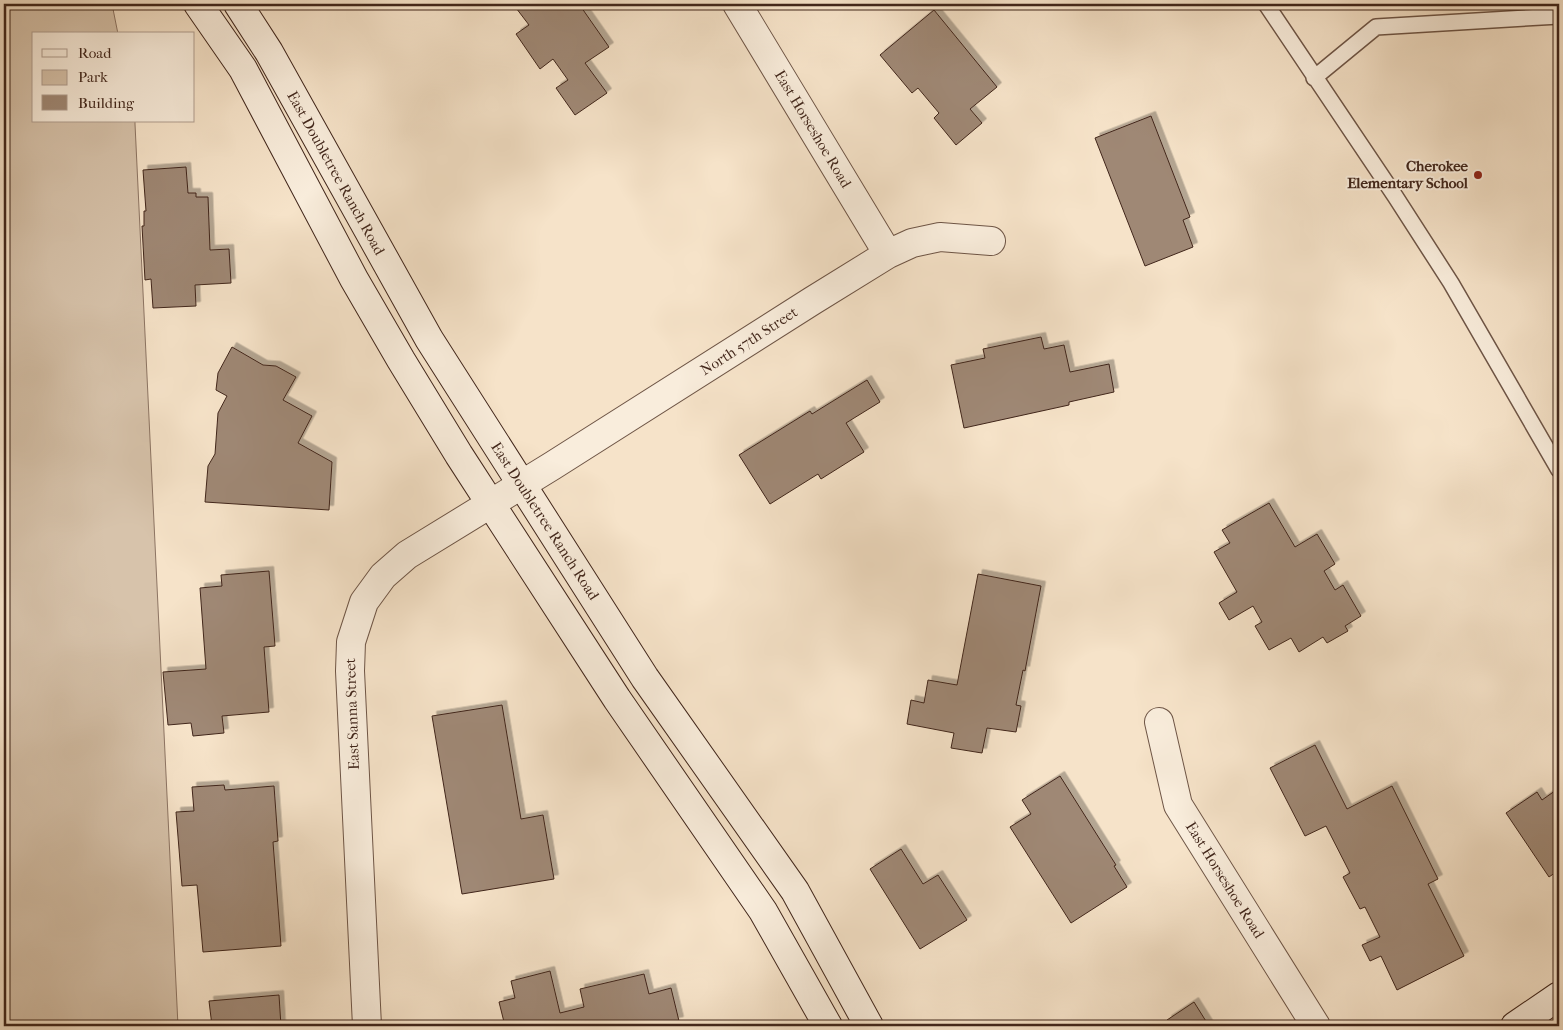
<svg xmlns="http://www.w3.org/2000/svg" width="1563" height="1030" viewBox="0 0 1563 1030" font-family="'IM FELL French Canon',serif">
  <style>
    .green { fill: #d7c3ab; stroke: #8c7463 }
    .building { fill: #9f8875; stroke: #41261b; filter: url(#shadow) }
    .lines { fill: none; stroke-linecap: round; stroke-linejoin: round }
    .lane-casing { stroke: #6e5546; stroke-width: 18 }
    .street-casing { stroke: #6e5546; stroke-width: 30 }
    .secondary-casing { stroke: #41261b; stroke-width: 30 }
    .lane { stroke: #f9eddc; stroke-width: 15 }
    .street { stroke: #f9eddc; stroke-width: 28 }
    .secondary { stroke: #f9eddc; stroke-width: 28 }
    .poi-dot { fill: #8f2418; stroke: #f9eddc; stroke-width: 2 }
    .labels { text-anchor: middle; dominant-baseline: central; stroke-width: 4; stroke-linejoin: round; paint-order: stroke }
    .street-label { font-size: 15px; fill: #41261b; stroke: #f9eddc }
    .poi-label { font-size: 15px; font-weight: bold; fill: #41261b; stroke: #f9eddc; text-anchor: end }
  </style>
  <defs>
    <filter id="shadow"><feDropShadow dx="4.5" dy="-4.5" stdDeviation="0" flood-color="#0004"/></filter>
  </defs>
  <rect width="100%" height="100%" fill="#f6e3c9"/>
  <filter id="stains"><feTurbulence type="fractalNoise" baseFrequency=".004" numOctaves="4"/><feColorMatrix values="0 0 0 0 .2 0 0 0 0 .09 0 0 0 0 .02 0 0 0 .5 -.17"/></filter>
  <radialGradient id="worn" r=".72"><stop offset=".6" stop-color="#630" stop-opacity="0"/><stop offset="1" stop-color="#630" stop-opacity=".3"/></radialGradient>
  <path class="green" d="M4,4h108l6,30h-84v87h101v3l43,902h-174z"/>
  <path class="building" d="M513,4h66l30,43 -24,16 22,30 -32,22 -19,-27 12,-8 -15,-21 -13,10 -24,-35 13,-9z
    M934,10l63,77 -27,22 12,14 -26,22 -22,-27 5,-5 -21,-25 -6,5 -32,-38z
    M1151,116l39,101 -7,3 10,27 -48,19 -50,-128z
    M186,167l2,26h8v4h12l2,53 19,-1 2,34 -36,2 1,21 -43,2 -2,-29 -6,1 -3,-54h2v-15h2l-3,-41z
    M1041,337l3,12 20,-4 6,27 39,-8 5,28 -45,10v3l-105,23 -13,-63 34,-7 -2,-9z
    M232,347l31,18 13,1 20,11 -13,23 29,16 -14,27 34,19 -3,48 -124,-8 3,-36 7,-12 3,-41 9,-17 -11,-6 2,-17z
    M867,380l13,22 -34,21 18,29 -43,27 -3,-5 -48,30 -31,-49 71,-44 2,3z
    M1269,503l26,44 22,-13 18,30 -11,7 11,19 8,-5 18,31 -16,10 3,5 -21,12 -4,-6 -24,15 -8,-14 -22,12 -14,-24 7,-4 -9,-16 -24,14 -10,-17 18,-11 -23,-40 16,-9 -8,-13z
    M269,571l6,75 -11,1 5,65 -47,4 2,17 -31,3 -2,-13 -23,2 -5,-53 43,-3 -6,-81 22,-2 -1,-11z
    M978,574l63,12 -16,85 -2,-1 -7,35 5,1 -5,26 -29,-4 -5,25 -31,-5 3,-15 -47,-9 4,-24 13,3 4,-23 29,5z
    M502,705l19,114 22,-4 11,64 -92,15 -30,-178z
    M1315,745l32,64 45,-23 46,93 -10,5 36,72 -67,34 -16,-34 -11,5 -8,-16 18,-8 -15,-30 -5,2 -17,-32 7,-4 -24,-47 -21,10 -35,-68z
    M1060,776l56,89 -2,1 13,21 -56,36 -61,-96 21,-13 -9,-14z
    M224,785l1,5 49,-4 4,55 -5,1 8,104 -78,6 -6,-67 -15,1 -6,-74 18,-1 -2,-24z
    M1559,788v82l-10,7 -43,-64 31,-21 5,8z
    M901,849l22,35 15,-9 29,45 -47,29 -50,-80z
    M550,971l10,42 24,-6 -4,-18 64,-15 5,20 22,-6 8,33 -23,5h-151l-6,-24 16,-4 -4,-17z
    M279,995l2,31h-69l-3,-25z
    M1194,1002l15,24h-38l-4,-6z"/>
  <g class="lines">
    <defs>
      <path id="lane" d="M1266,4l129,192 56,87 108,187
        M1314,78l62,-51 183,-11"/>
      <path id="street" d="M737,4l151,250
        M1159,722l19,83 138,221
        M367,1026l-17,-355 1,-29 13,-40 19,-26 24,-21 145,-89 260,-165 76,-47 24,-11 28,-6 51,4"/>
      <path id="secondary" d="M198,4l45,65 111,210 47,81 58,95 158,244 146,212 65,115
        M238,4l31,48 160,287 216,339 150,213 74,135
        M1515,1026l44,-30"/>
    </defs>
    <use href="#lane" class="lane-casing"/>
    <use href="#street" class="street-casing"/>
    <use href="#secondary" class="secondary-casing"/>
    <use href="#lane" class="lane"/>
    <use href="#street" class="street"/>
    <use href="#secondary" class="secondary"/>
  </g>
  <circle class="poi-dot" cx="1478" cy="175" r="5"/>
  <g class="labels">
    <g class="street-label">
      <text transform="translate(813 129) rotate(59)">East Horseshoe Road</text>
      <text transform="translate(336 173) rotate(61)">East Doubletree Ranch Road</text>
      <text transform="translate(749 341) rotate(-33)">North 57th Street</text>
      <text transform="translate(545 521) rotate(57)">East Doubletree Ranch Road</text>
      <text transform="translate(352 714) rotate(-92)">East Sanna Street</text>
      <text transform="translate(1225 880) rotate(58)">East Horseshoe Road</text>
    </g>
    <g class="poi-label">
      <text x="1468" y="166">Cherokee<tspan x="1468" dy="17">Elementary School</tspan></text>
    </g>
  </g>
  <rect width="1563" height="1030" fill="none" stroke="#f6e3c9" stroke-width="20"/>
  <rect x="5" y="5" width="1553" height="1020" fill="none" stroke="#41261b" stroke-width="2.5"/>
  <rect x="10" y="10" width="1543" height="1010" fill="none" stroke="#41261b"/>
  <rect x="32" y="32" width="162" height="90" fill="#f9eddc" stroke="#af9d8f"/>
  <rect x="42" y="49" width="25" height="8" fill="#f9eddc" stroke="#af9d8f"/>
  <text x="78" y="58" font-size="15" fill="#41261b">Road</text>
  <rect x="42" y="70" width="25" height="15" fill="#d7c3ab" stroke="#af9d8f"/>
  <text x="78" y="82" font-size="15" fill="#41261b">Park</text>
  <rect x="42" y="95" width="25" height="15" fill="#9f8875" stroke="#af9d8f"/>
  <text x="78" y="108" font-size="15" fill="#41261b">Building</text>
  <rect width="100%" height="100%" filter="url(#stains)"/>
  <rect width="100%" height="100%" fill="url(#worn)"/>
</svg>
